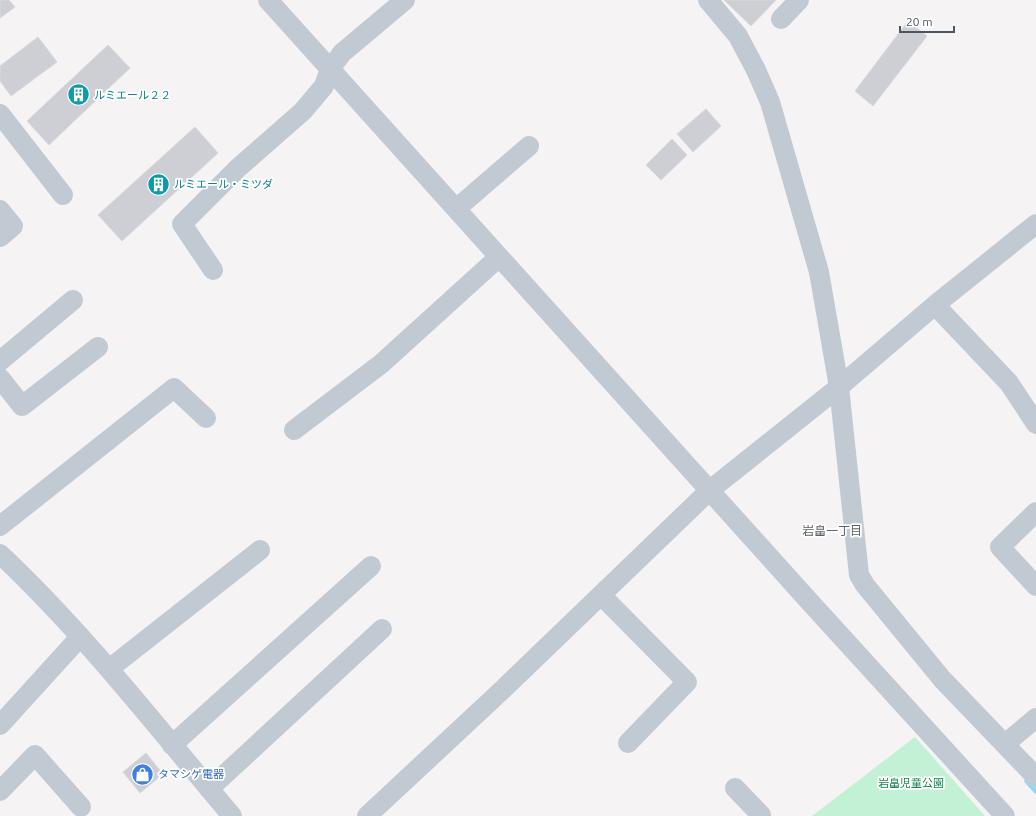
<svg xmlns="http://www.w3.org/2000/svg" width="1036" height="816" viewBox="0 0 1036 816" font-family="Ubuntu,'Noto Sans JP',sans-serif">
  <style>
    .green { fill: #c3f1d5 }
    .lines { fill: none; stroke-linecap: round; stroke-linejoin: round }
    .stream { stroke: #90daee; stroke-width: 5.5 }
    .building { fill: #cdcfd5; stroke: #d7d9de }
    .minor { stroke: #c1cad2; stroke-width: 20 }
    .labels { text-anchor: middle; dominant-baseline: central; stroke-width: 3.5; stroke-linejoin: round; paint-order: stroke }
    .culture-label { font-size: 11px; fill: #0d838f; stroke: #fff; text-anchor: start }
    .shop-label { font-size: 11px; fill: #366cbe; stroke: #fff; text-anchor: start }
    .park-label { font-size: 11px; fill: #17864f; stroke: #fff }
    .neighbourhood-label { font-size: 12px; fill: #5f6368; stroke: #fff }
  </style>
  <rect width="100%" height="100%" fill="#f5f3f3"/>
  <path class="green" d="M915,737l70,79h-173z"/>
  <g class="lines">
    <path class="stream" d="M1027,781l9,10"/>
  </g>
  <path class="building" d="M0,0h9l6,7 -15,11z
    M724,0h52l-25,26z
    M908,21l19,15 -54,70 -18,-15z
    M38,37l19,25 -46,34 -11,-15v-15z
    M108,45l22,23 -81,77 -22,-24z
    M706,109l15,17 -28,26 -16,-18z
    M195,127l23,26 -96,88 -24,-26z
    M672,139l15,16 -26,25 -15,-15z
    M146,753l17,21 -23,19 -17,-21z"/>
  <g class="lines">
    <path class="minor" d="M268,0l541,601 196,215
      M708,0l30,36 18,34 14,32 49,170 20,115 20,188 6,10 77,94 94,98
      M781,19l18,-19
      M0,114l63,81
      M456,209l73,-63
      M0,210l13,16 -13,11
      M213,270l-31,-46 56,-56 65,-57 21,-25 6,-17 12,-16 63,-53
      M935,305l74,78 27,41
      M0,361l73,-61
      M0,378l22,28 76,-59
      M294,430l87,-66 118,-107
      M1036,512l-36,35 36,39
      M0,526l174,-138 32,30
      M0,554c85,80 157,173 232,262
      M601,595l86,87 -59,61
      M109,669l151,-119
      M0,725l80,-88
      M1005,744l31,-26
      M172,745l199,-179
      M735,788l26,27 -1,1
      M209,789l173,-160
      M0,791l35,-36 46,52
      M367,816l132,-123 211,-203 129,-103 96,-82 101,-81"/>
  </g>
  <defs>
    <symbol id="building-disc" viewBox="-11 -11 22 22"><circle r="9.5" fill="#0f9aa8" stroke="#fff"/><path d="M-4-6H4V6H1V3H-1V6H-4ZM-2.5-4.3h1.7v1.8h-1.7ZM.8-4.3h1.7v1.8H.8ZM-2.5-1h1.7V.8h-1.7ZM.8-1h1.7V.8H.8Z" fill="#fff"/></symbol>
    <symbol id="shop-disc" viewBox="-11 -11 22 22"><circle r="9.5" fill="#3f7fe0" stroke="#fff"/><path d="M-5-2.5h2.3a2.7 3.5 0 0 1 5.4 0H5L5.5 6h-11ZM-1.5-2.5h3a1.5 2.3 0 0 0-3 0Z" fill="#fff"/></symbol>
  </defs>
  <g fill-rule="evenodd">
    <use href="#building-disc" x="66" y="82" width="25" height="25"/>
    <use href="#building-disc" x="146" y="172" width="25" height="25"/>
    <use href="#shop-disc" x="130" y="762" width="25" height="25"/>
  </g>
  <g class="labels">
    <g class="culture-label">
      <text x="94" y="95">ルミエール２２</text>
      <text x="174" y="184">ルミエール・ミツダ</text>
    </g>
    <g class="shop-label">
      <text x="158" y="774">タマシゲ電器</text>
    </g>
    <g class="park-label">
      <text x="911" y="783">岩畠児童公園</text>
    </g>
    <g class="neighbourhood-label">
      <text x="832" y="530">岩畠一丁目</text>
    </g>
  </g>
  <path d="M900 26v6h54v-6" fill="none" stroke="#4a5661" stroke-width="2"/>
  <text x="906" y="26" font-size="12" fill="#4a5661" stroke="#ffffff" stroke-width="3" paint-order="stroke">20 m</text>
</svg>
